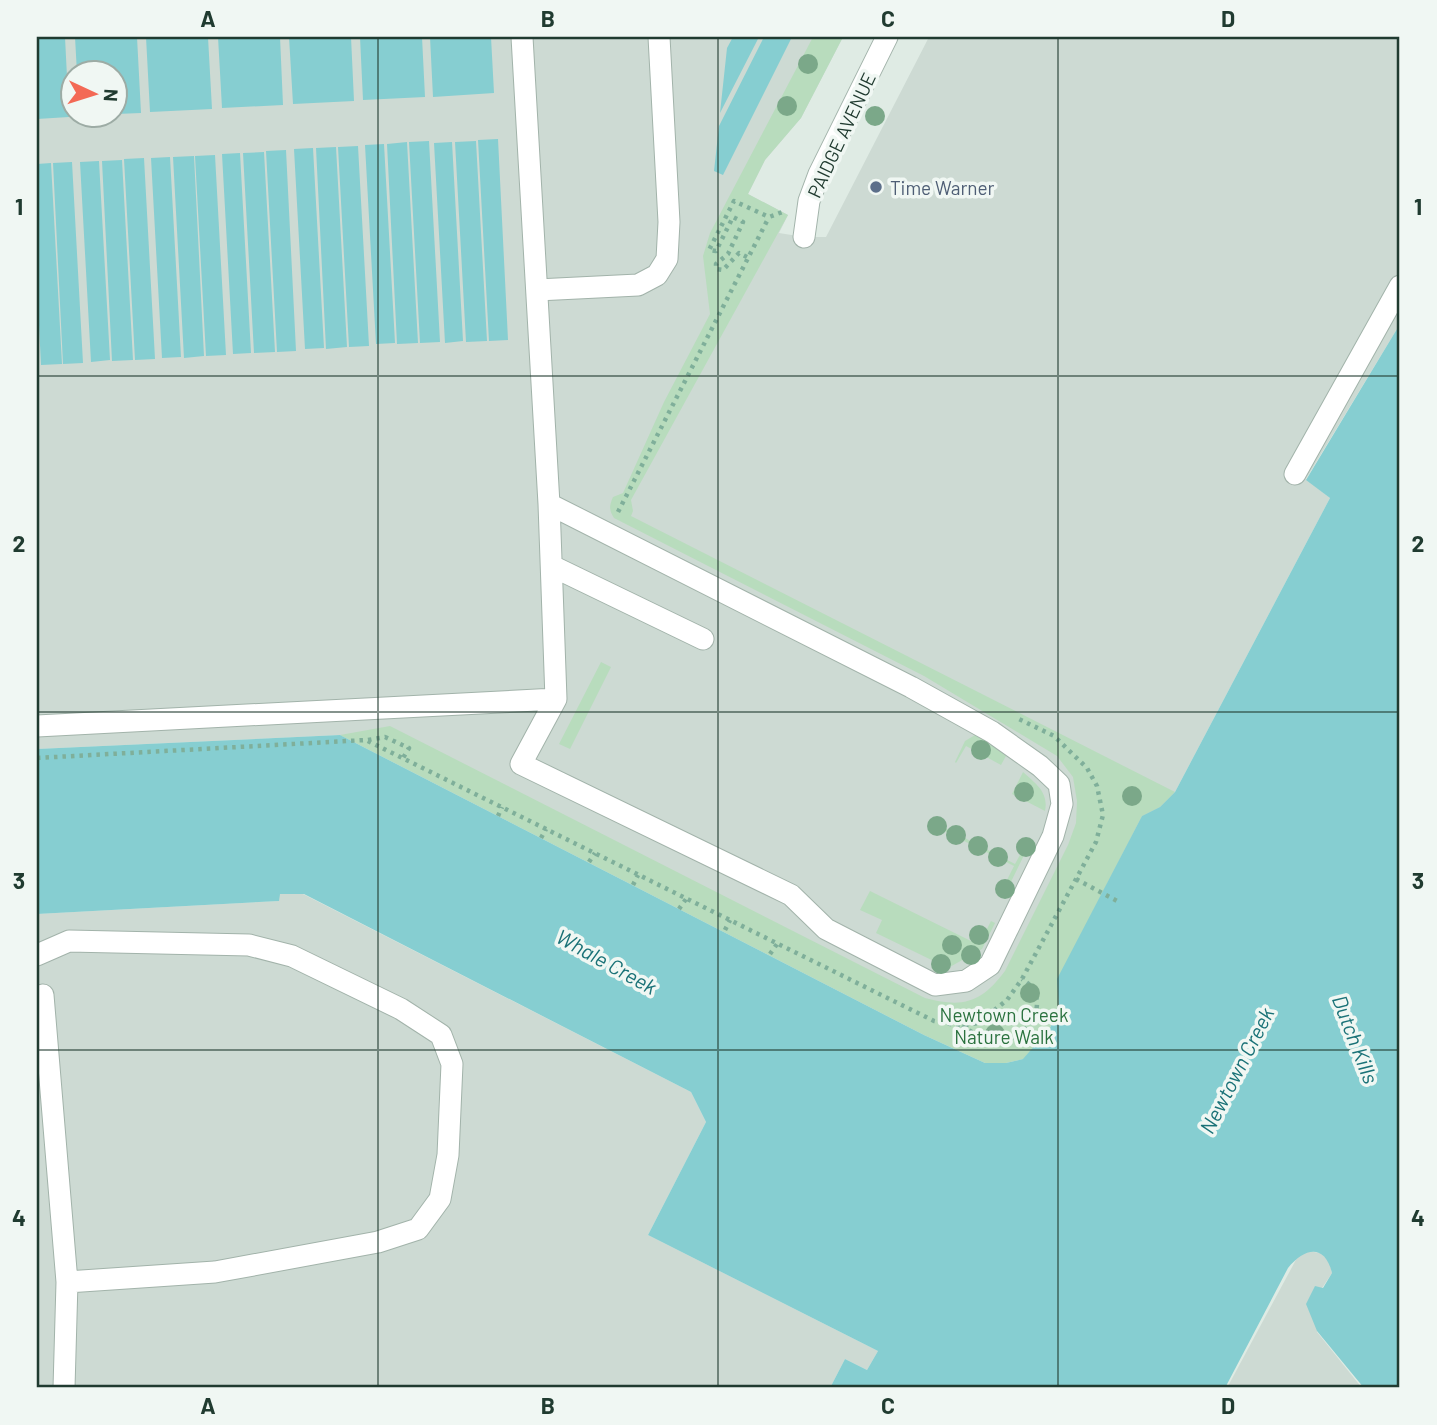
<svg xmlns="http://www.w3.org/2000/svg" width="1437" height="1425" viewBox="0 0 1437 1425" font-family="Barlow,sans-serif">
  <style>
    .built { fill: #cddad3; fill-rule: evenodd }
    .green { fill: #b8dcbd }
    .water { fill: #86ced1 }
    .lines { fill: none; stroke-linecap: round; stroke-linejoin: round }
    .minor-casing { stroke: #a2b3aa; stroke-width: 23 }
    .path { stroke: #7faf9a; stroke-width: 4.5; stroke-dasharray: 3.5 5; stroke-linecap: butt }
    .minor { stroke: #fff; stroke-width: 21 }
    .tree { fill: #7ba889 }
    .grid { fill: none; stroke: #203b30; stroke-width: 2; stroke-opacity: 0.55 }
    .service-dot { fill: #5c6f8a; stroke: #f0f7f3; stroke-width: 2.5 }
    .labels { text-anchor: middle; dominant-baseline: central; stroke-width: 7; stroke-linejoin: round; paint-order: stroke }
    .street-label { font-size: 19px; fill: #203b30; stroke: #f0f7f3 }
    .service-label { font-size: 19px; fill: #4e5e75; stroke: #f0f7f3; text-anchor: start }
    .park-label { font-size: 19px; fill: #2a723e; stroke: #f0f7f3 }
    .water-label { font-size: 21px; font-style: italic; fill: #1a7277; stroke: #f0f7f3 }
    .neatline { fill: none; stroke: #203b30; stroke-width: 2.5 }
    .grid-label { font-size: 23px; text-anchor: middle; font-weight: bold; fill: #203b30 }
  </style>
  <rect width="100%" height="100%" fill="#dfebe4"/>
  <path class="built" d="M37,37h806l-42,81 -36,42 -17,34 40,21 -9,18 25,4h22l103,-200h471v287l-94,155 24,19 -155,294 -151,267 -684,-324 -303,14zM74,74h42v42h-42z
    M279,894h24l388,198 15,30 -58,113 230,116 -11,19 -22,-11 -15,29h-793v-474l242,-13z
    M1308,1251l12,2 9,7 3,13 -10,15 -5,44 45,56h-135l71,-132z"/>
  <path class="green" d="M813,37h30l-42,81 -36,42 -17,34 40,21 -157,285 2,11 -2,5 544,276 -15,15 -18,9 -84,163 1,28 -9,21 -26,31 -18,4h-21l-61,-28 -584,-300 50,-9 535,272c38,10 56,5 80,-27l63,-126 8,-22 1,-22 -4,-24 -16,-21 -133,-80 -310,-158c-5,-8 -5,-12 -1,-21l10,-4 41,-91 46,-88 -7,-58 7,-23z
    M601,662l10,5 -41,82 -11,-5z
    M975,735l11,4 20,17 -5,9 -35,-19 -10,17 -1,-1 10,-21z
    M1023,772c12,11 26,20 22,39l-33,-17z
    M930,820l85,44 12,-22 3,1 -26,53 -4,-2 14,-28 -86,-43z
    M870,891l109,54 12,-24 4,2 -13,26 -34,19 -72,-35 6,-13 -22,-10z"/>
  <path class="water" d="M37,37h28l4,80 -32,2z
    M75,37h62l4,76 -25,1v-40l-39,-1z
    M146,37h62l4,72 -62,3z
    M218,37h62l3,68 -61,3z
    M289,37h62l3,64 -61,3z
    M360,37h62l3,60 -62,3z
    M430,37h61l3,56 -61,4z
    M733,37h26l-39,76 7,-65z
    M764,37h28l-69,138 -9,-4 5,-45z
    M498,139l10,201 -19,1 -11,-201z
    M429,141l11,201 -20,1 -11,-201z
    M476,141l11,200 -21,1 -11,-200z
    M407,142l11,201 -21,1 -10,-200z
    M452,142l11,199 -18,2 -11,-200z
    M384,144l11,199 -19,1 -11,-199z
    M358,146l11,200 -20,1 -11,-200z
    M336,147l11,200 -21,2 -10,-201z
    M313,148l11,200 -19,1 -11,-200z
    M286,150l10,201 -19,1 -11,-201z
    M264,152l11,200 -21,1 -11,-200z
    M240,153l11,200 -18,1 -11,-200z
    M215,155l11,200 -20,1 -11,-200z
    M194,156l10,200 -20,2 -11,-201z
    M170,157l11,200 -19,1 -11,-200z
    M144,158l11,201 -20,1 -11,-201z
    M122,160l11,200 -21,1 -10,-200z
    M99,161l11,199 -19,2 -11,-200z
    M72,162l11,201 -20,1 -10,-201z
    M51,163l11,201 -21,1 -4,-80v-121z
    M1400,324v1064h-36l-47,-57 -11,-27 9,-18 8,2 9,-15c-7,-29 -27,-26 -44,-5l-63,120h-395l15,-29 22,11 11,-19 -230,-116 58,-113 -15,-30 -387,-198h-24l-1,7 -242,13v-165l303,-14 584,300 61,28h21l17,-4 27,-31 9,-21 -2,-28 85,-163 18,-9 15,-15 155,-294 -24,-18z"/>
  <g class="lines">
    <defs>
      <path id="minor" d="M522,37l27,467 7,195 -35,65 270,131 35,34 109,56 31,-4 24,-16 63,-129 9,-32 -3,-20 -19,-18 -48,-34 -81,-45 -362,-183
        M804,237l5,-36 10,-27 68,-137
        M537,290l101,-5 19,-10 10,-16 2,-37 -10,-185
        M1295,474l105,-188
        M552,566l151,73
        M37,726l519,-27
        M37,955l32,-14 180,4 43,11 109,53 40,26 11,29 -4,91 -8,44 -22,30 -40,13 -163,30 -148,10 -3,106
        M43,995l24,287"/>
    </defs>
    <use href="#minor" class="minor-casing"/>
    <path class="path" d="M747,257l-8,-4 -16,17 -7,-1v-5l12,-10 15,-32 -10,-5 -17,34 -7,-1 25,-49 35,16 16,-6
      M618,512l151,-295
      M368,740l17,-3 24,11 -6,10
      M37,758l329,-18 568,281 27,5 17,-3 29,-23 15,-21 74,-137 7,-27 -6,-29 -10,-18 -33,-32 -35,-17
      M498,816l4,-9
      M541,838l5,-9
      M589,862l6,-9
      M1076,879l45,24
      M633,885l5,-10
      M679,909l7,-10
      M725,930l5,-10
      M770,954l7,-10
      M962,1026c9,6 20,12 31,14 26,4 53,-23 41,-50 -2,-4 -8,-8 -12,-11"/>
    <use href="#minor" class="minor"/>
  </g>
  <g class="tree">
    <circle cx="808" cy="64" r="10"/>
    <circle cx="787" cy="106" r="10"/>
    <circle cx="875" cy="116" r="10"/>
    <circle cx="981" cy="750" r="10"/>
    <circle cx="1024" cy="792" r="10"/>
    <circle cx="1132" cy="796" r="10"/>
    <circle cx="937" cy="826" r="10"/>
    <circle cx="956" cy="835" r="10"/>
    <circle cx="978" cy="846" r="10"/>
    <circle cx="1026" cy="847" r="10"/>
    <circle cx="998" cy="857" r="10"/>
    <circle cx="1005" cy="889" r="10"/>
    <circle cx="979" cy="935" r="10"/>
    <circle cx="952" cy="945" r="10"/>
    <circle cx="971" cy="955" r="10"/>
    <circle cx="941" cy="964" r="10"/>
    <circle cx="1030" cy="993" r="10"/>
    <circle cx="995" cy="1034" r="10"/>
  </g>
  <path class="grid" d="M378,37v1351M718,37v1351M1058,37v1351M37,376h1363M37,712h1363M37,1050h1363"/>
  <circle class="service-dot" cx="876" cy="187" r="7"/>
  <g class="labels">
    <g class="street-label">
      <text transform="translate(841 135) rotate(-65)">PAIDGE AVENUE</text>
    </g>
    <g class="service-label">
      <text x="890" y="187">Time Warner</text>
    </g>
    <g class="park-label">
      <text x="1004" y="1014">Newtown Creek<tspan x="1004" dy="22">Nature Walk</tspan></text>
    </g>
    <g class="water-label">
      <text transform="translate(607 961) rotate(29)">Whale Creek</text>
      <text transform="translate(1356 1039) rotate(69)">Dutch Kills</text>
      <text transform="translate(1236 1070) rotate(-63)">Newtown Creek</text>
    </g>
  </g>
  <rect width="1437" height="1425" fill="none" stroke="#f0f7f3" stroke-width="77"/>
  <g transform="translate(94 94) rotate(94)"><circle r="33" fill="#f0f7f3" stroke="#9daca5" stroke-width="2"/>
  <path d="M0-5L12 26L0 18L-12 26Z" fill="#f36955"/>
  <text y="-10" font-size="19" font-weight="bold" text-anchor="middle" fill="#203b30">N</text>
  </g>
  <rect x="38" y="38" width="1360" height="1348" class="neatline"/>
  <g class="grid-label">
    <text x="208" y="27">A</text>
    <text x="548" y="27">B</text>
    <text x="888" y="27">C</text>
    <text x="1228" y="27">D</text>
    <text x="19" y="215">1</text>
    <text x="1418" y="215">1</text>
    <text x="19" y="552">2</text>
    <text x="1418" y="552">2</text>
    <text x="19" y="889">3</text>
    <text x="1418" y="889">3</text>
    <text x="19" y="1226">4</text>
    <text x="1418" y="1226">4</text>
    <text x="208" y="1414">A</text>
    <text x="548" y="1414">B</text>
    <text x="888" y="1414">C</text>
    <text x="1228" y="1414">D</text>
  </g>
</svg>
